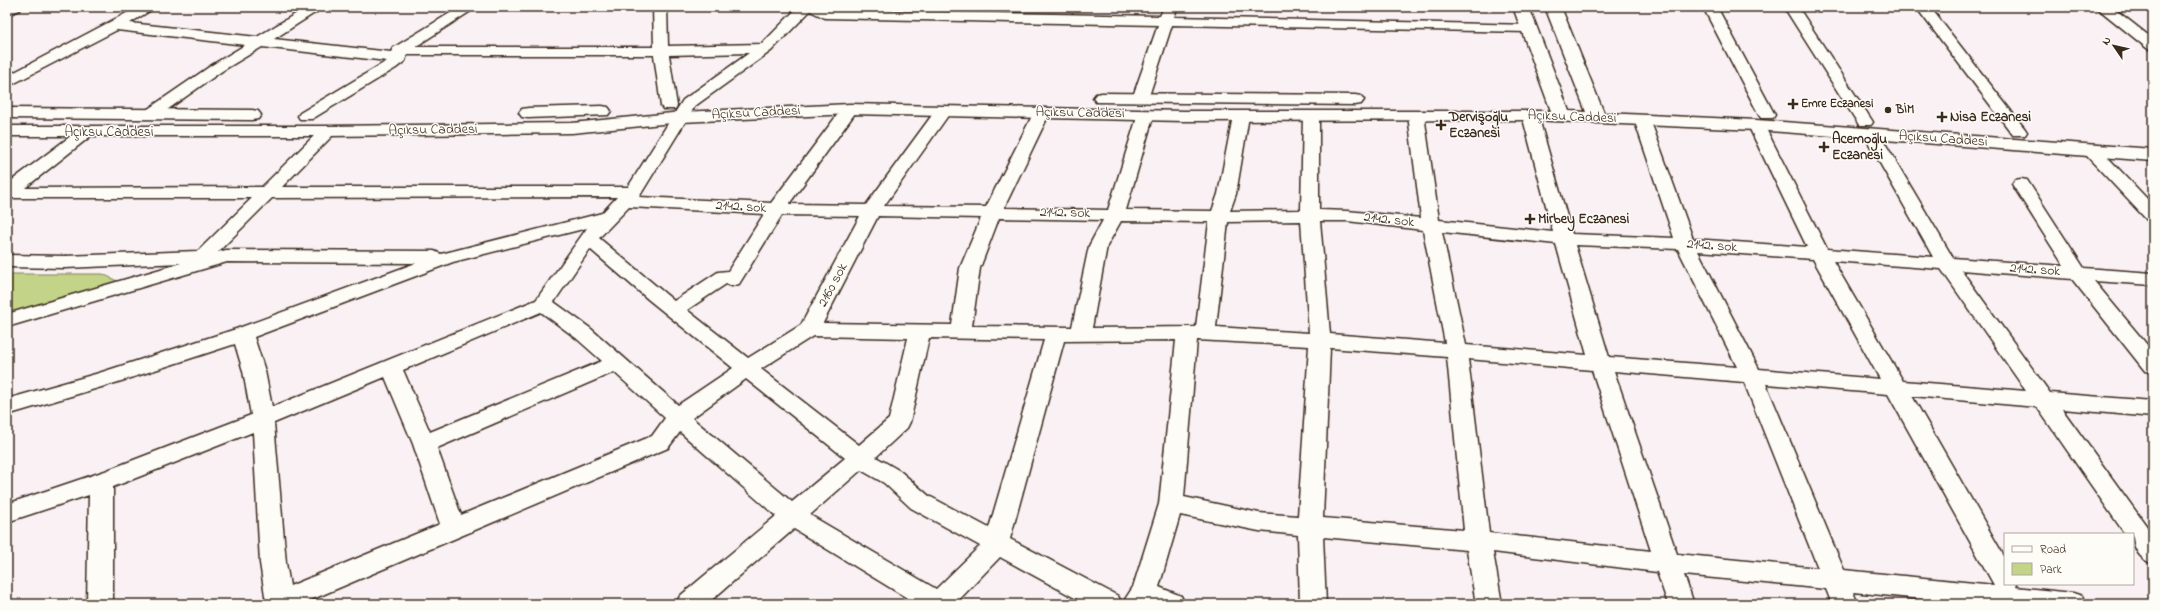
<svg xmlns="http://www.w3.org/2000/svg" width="2160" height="611" viewBox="0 0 2160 611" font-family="'Indie Flower',sans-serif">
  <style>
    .green { fill: #c3d489; stroke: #7f7f54 }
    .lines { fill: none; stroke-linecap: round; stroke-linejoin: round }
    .minor-casing { stroke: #3b2a1e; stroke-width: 3 }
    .secondary-casing { stroke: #3b2a1e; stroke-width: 3 }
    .minor { fill: #fdfcf7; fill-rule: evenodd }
    .secondary { fill: #fdfcf7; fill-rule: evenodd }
    .poi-dot { fill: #3b2a1e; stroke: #fdfcf7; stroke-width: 1.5 }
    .labels { text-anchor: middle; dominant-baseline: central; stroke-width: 3; stroke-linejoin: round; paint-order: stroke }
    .far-poi-label { font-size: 12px; font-weight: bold; fill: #3b2a1e; stroke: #fdfcf7; text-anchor: start }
    .street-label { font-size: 14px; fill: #3b2a1e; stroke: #fdfcf7 }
    .poi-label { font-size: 14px; font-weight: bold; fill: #3b2a1e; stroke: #fdfcf7; text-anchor: start }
  </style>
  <rect width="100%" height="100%" fill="#faf1f5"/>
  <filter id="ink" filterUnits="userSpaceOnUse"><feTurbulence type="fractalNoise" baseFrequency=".025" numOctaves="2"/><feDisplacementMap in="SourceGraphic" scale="8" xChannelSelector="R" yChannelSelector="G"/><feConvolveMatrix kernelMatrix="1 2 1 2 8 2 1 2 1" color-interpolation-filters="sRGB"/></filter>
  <g filter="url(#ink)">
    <path class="green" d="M7,274h96l18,9 -114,32z"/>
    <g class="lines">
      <defs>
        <path id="minor" d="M7,7h15l-2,3 -13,5z
          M138,7h18l-26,16 127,14 50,-30h17l-50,32 117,13 2,-4 67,-41h17l-62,40h239l-1,-40h14l1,39 94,-2 36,-37h24l6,3 332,6 4,-9h12l1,2 -3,8 359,8 2,3 -2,3 -5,1 -356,-7 -24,74 -2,3h-12l-2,-3 26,-74 -333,-7 -15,-7 -39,40 -76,55 -56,91 132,6 73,-97h12l2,3 -69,95 77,1 72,-98h12l2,3 -68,96 102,1 48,-95 2,-3h12l2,3 -46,96 104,2 30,-96 2,-3h12l2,3 -28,96 86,1 6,-17 15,-78 2,-3h12l2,3 -13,78 -6,17 71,-1 2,-95 2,-3h12l2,3v95l28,1 74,7 -13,-103 2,-3h12l2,3 15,105 114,12 -31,-117 2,-3h12l2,3 34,119 102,4 -40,-119 2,-3h12l2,3 43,120 114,8 -59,-122 2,-3h12l2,3 63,124 106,8 -70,-124 2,-3h12l2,3 74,125 111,8 -52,-82 3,-4 6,-1 6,1 57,88 69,5v12l-59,-4 59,71v21l-8,-2 -73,-92 -111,-9 89,123 103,8v16l-91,-8 91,126v29c-14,-5 -20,-16 -20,-30h-8l-88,-127 -125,-11 93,162v26h11l-1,3 58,6 9,3 4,8h-117l-116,-12 5,12h-26l-6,-15 -142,-14 10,29h-26l-11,-32 -164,-20 9,52h-26l-9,-54 -144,-13 3,67h-26l-2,-69 -39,-4 -79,-16 -21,72 22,9 4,8h-99l-86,-47 -45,47h-38l-123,-75 -87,75h-31l4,-8 96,-80 -96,-84 -12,16 -367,156h-34l-1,-2 -6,-39 -7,-131 -140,55v117h-26l2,-109 -82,27v-18l98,-33 146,-56 -8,-44 -8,-27 -120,39 -108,32v-16l92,-26 137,-44 180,-66 -189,-1 -220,65v-13l174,-51 -116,5 -58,-1v-12l58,1 133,-5 54,-53h-245v-14l73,-55h12l2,3 -2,3 -67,53 237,-1 60,-59h12l2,3 -2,3 -52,53h346l55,-87 66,-47 -80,2 8,51 -2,3h-12l-2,-3 -7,-51h-247l-2,6 -9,7 -84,51h-12l-2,-3 2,-3 87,-52 -125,-14 -40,24 -65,46h-12l-2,-3 2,-3 67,-46 33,-20 -128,-15 -110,57v-11zM617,197l-15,16 -161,41 -7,-3 -208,-1 -8,2 54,-54zM629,207l135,7 -36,57 -10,1 -44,29 -75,-63zM782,215l78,1 -59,109 -53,33 -61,-48 39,-26 6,2 7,-2zM878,216l103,2 -21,50 -8,57 -129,-2zM999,218l104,2 -14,26 -17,81 -100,-1 8,-58zM1121,221l88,1 -13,105 -104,1 15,-82zM1301,221l8,112 -93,-6 12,-105zM1320,221h27l76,9 22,113 -115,-9zM587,228l-51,72 -264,107 -7,-36 -11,-34 199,-75zM1442,232l114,12 31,111 -121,-10zM1575,245l103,4 59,118 -128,-10zM590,249l59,51 84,68 -55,37 -88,-77 -36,-26zM1698,251l115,8 67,120 -121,-10zM1833,261l108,8 85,122 -123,-10zM541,312l35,26 26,23 -172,71 -27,-62zM813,336l95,2 -19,81 -30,26 -98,-76zM929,338l115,2 -55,188 -60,-32 -29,-25 -24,-14 31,-29 3,-6zM1176,340l-17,164 -26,83 -11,17 -4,-8 -108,-57 54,-198zM1197,340l112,6 -11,170 -39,-3 -75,-16zM1330,348l117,9 17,173 -141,-12zM1468,359l124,11 59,181 -162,-18zM1614,371l130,11 74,186 -141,-14zM614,372l51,46 -13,18 -191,79 -24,-67zM385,377l28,67 27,80 -150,62 -4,-23 -12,-140zM746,379l99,79 -53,44 -100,-84zM1766,384l122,10 106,191 -150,-15zM861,470l23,13 27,25 69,38 -44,43 -126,-74z
          M1703,7h14l58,108 -2,3h-12l-2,-3z
          M1784,7h14l75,115 -2,3h-12z
          M1916,7h14l95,122 2,3 -2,3h-12z
          M2096,7h16l41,32v11l-5,-1z
          M2091,145l6,1 56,59v16l-6,-1 -62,-66 -2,-4 2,-4z"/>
        <path id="secondary" d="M1513,7h16l40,104 17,1 -41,-105h16l43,106 152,7 397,29v12l-397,-31 -226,-10 -346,1 -334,-7 -168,8 -110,11 -244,3h-321v-10h321l244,-3 110,-11 168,-8 334,7h367z
          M1102,93l253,2 6,1 3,4 -3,4 -6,1 -259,-3 -3,-4 3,-4z
          M602,106l6,1 3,4 -3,4 -80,3 -6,-1 -3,-4 3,-4 6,-1z
          M7,108l245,2 6,1 3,4 -3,4 -6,1 -245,-2z"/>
      </defs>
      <use href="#minor" class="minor-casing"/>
      <use href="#secondary" class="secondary-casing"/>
      <use href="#minor" class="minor"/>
      <use href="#secondary" class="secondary"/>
    </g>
  </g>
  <g class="poi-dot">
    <path d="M1791 98h4v4h4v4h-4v4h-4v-4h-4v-4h4z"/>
    <circle cx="1888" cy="110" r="4"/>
    <path d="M1940 111h4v4h4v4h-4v4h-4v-4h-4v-4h4z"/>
    <path d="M1439 119h4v4h4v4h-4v4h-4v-4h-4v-4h4z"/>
    <path d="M1822 141h4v4h4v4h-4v4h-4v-4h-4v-4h4z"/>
    <path d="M1528 213h4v4h4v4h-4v4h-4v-4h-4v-4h4z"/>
  </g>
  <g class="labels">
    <g class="far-poi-label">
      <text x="1801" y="104">Emre Eczanesi</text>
      <text x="1896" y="110">BİM</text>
    </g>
    <g class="street-label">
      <text transform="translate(756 113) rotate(-3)">Açıksu Caddesi</text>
      <text transform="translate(1080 113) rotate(1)">Açıksu Caddesi</text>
      <text transform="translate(1572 117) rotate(2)">Açıksu Caddesi</text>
      <text transform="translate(433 130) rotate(-1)">Açıksu Caddesi</text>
      <text x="109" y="132">Açıksu Caddesi</text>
      <text transform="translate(1943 139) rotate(4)">Açıksu Caddesi</text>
      <text transform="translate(741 207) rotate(3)">2142. sok</text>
      <text transform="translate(1065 213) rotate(1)">2142. sok</text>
      <text transform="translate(1389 220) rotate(6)">2142. sok</text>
      <text transform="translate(1712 246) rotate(4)">2142. sok</text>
      <text transform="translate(2035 270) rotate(4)">2142. sok</text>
      <text transform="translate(833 285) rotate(-62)">2160 sok</text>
    </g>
    <g class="poi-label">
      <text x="1449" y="117">Dervişoğlu<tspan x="1449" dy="16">Eczanesi</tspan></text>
      <text x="1950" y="117">Nisa Eczanesi</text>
      <text x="1832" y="139">Acemoğlu<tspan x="1832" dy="16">Eczanesi</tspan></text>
      <text x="1538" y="219">Mirbey Eczanesi</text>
    </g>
  </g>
  <rect width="2160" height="611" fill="none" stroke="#fdfcf7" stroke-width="24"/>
  <rect x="12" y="12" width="2136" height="587" fill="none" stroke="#3b2a1e" stroke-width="1.5" filter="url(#ink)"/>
  <rect x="2004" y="533" width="130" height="52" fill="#fdfcf7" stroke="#afa8a0"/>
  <rect x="2012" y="546" width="20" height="6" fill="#fdfcf7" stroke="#afa8a0"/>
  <text x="2040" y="553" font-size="12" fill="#3b2a1e">Road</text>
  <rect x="2012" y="563" width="20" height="12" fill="#c3d489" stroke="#afa8a0"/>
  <text x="2040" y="573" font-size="12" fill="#3b2a1e">Park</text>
  <g transform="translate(2114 46) rotate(304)" stroke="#fdfcf7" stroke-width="3" paint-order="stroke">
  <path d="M0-3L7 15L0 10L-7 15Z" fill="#3b2a1e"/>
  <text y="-6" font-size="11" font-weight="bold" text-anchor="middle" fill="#3b2a1e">N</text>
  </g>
</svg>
